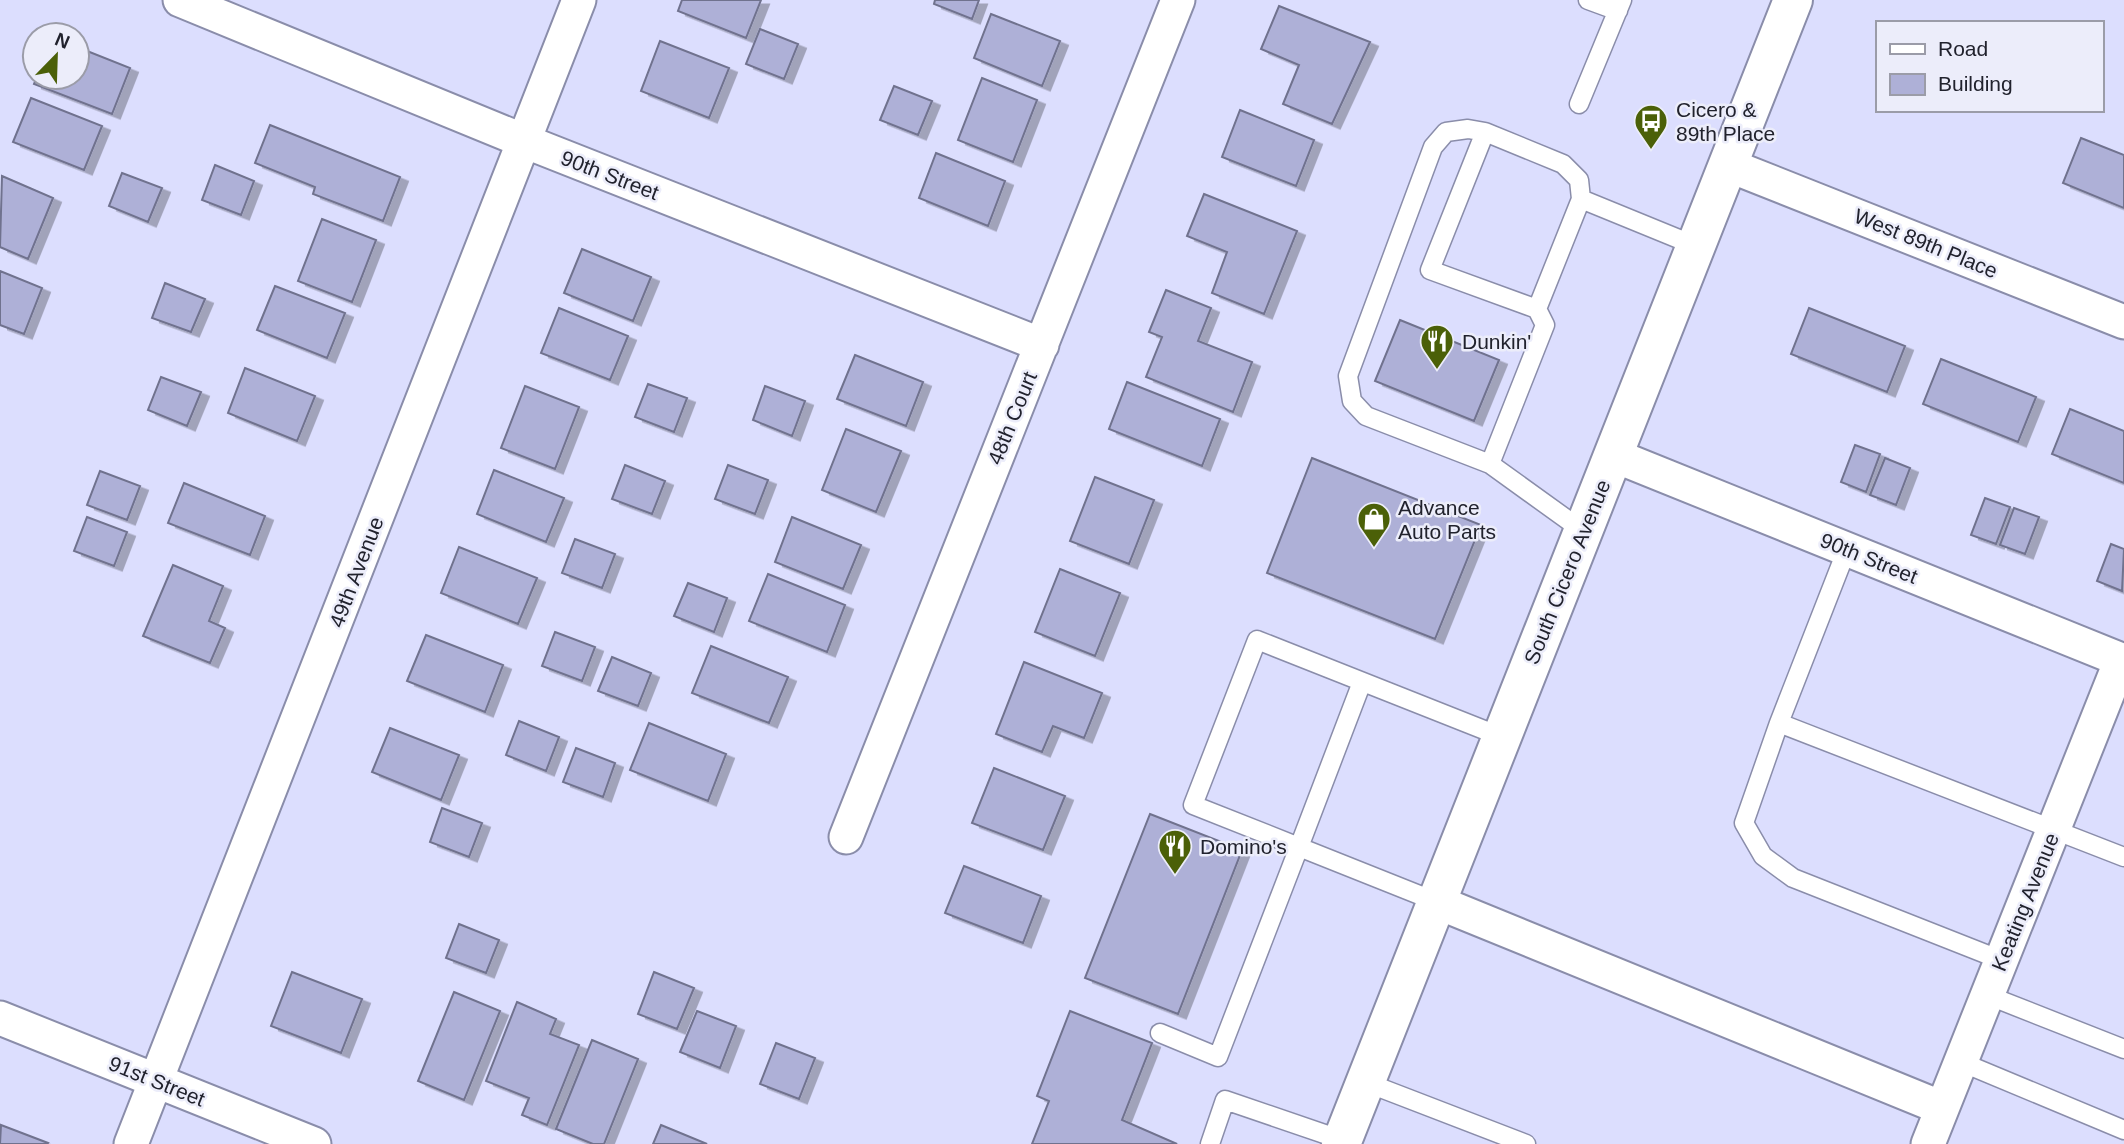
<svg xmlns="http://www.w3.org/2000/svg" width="2124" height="1144" viewBox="0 0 2124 1144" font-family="Arial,sans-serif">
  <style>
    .building { fill: #aeb0d7; stroke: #70728e; stroke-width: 2; filter: url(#shadow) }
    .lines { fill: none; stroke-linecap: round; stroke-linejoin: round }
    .lane-casing { stroke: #8a8daa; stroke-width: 21 }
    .street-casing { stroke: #8a8daa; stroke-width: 37 }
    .primary-casing { stroke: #8a8daa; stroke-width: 42 }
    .lane { stroke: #fff; stroke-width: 18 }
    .street { stroke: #fff; stroke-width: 33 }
    .primary { stroke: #fff; stroke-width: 38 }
    .labels { text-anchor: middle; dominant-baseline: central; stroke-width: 5; stroke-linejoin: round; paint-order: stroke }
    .poi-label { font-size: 21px; fill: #21222d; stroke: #ecedfa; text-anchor: start }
    .street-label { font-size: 21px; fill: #21222d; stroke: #ecedfa }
  </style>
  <defs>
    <filter id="shadow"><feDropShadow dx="8" dy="4.5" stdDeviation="0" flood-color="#0004"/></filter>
  </defs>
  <rect width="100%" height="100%" fill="#dcdefe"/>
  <path class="building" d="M682,0h79l-15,38 -68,-27z
    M935,0h44l-7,19 -38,-15z
    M1279,6l91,36 -38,82 -49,-20 16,-39 -38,-16z
    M991,14l69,27 -18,45 -68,-28z
    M760,29l38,15 -14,35 -38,-15z
    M660,41l69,27 -20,50 -68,-27z
    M77,47l53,21 -18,46 -78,-30 3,-7h40z
    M982,78l55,22 -24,62 -55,-22z
    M894,86l38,15 -14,34 -38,-15z
    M31,98l71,28 -18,44 -71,-28z
    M1240,110l74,30 -18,46 -74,-29z
    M270,125l130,52 -17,44 -70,-27 2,-7 -60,-24z
    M2081,138l43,17v53l-61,-25z
    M936,153l69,28 -17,45 -69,-28z
    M215,165l39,16 -13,34 -39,-15z
    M122,173l40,15 -14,34 -39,-16z
    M2,176l51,22 -25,61 -28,-12z
    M1204,194l93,37 -33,83 -52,-21 15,-41 -40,-16z
    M322,219l54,21 -24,62 -54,-21z
    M582,249l69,28 -18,44 -69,-28z
    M0,271l42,17 -18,46 -24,-9z
    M165,283l40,16 -14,33 -39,-14z
    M275,286l70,27 -18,45 -70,-28z
    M1166,290l45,18 -13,33 54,21 -19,50 -87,-35 16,-40 -13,-5z
    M559,308l69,28 -18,44 -69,-27z
    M1809,308l96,38 -18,46 -96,-38z
    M1400,320l99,40 -25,61 -99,-40z
    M855,355l68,27 -17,44 -69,-27z
    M1941,359l95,38 -18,45 -95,-38z
    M245,368l70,28 -18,45 -69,-28z
    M161,377l40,15 -14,34 -39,-16z
    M1127,382l93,37 -18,47 -93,-37z
    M648,384l39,14 -13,34 -39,-15z
    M525,386l54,21 -24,62 -54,-21z
    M765,386l40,15 -13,35 -39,-16z
    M2070,409l54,22v52l-72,-29z
    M846,429l55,22 -25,61 -54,-22z
    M1855,445l25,9 -14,38 -25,-10z
    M1312,458l169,67 -46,114 -168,-66z
    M1885,458l25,10 -14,37 -26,-10z
    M625,465l40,16 -13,33 -40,-15z
    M728,465l40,15 -13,34 -40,-15z
    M494,470l70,28 -18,44 -69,-28z
    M100,471l40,15 -13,34 -40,-15z
    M1095,477l59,23 -25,64 -59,-23z
    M184,483l81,33 -15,39 -82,-32z
    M1985,498l25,9 -14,37 -25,-9z
    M2014,508l25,9 -14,37 -25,-9z
    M87,517l40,15 -13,34 -40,-15z
    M792,517l69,28 -18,44 -68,-27z
    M575,539l40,15 -13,34 -40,-15z
    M2111,544l13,5 -2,42 -25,-10z
    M459,547l78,31 -19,46 -77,-31z
    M173,565l50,21 -14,35 16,7 -15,35 -67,-27z
    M1060,569l60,24 -25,63 -60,-24z
    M768,574l77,31 -18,47 -78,-31z
    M688,583l39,15 -13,34 -40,-16z
    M555,632l40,15 -13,34 -40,-15z
    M426,635l77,30 -18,47 -78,-31z
    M711,646l77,31 -19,46 -77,-30z
    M612,657l39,16 -13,33 -40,-15z
    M1024,662l78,31 -18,45 -31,-12 -11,26 -46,-18z
    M519,721l40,16 -13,34 -40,-16z
    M649,723l77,31 -18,47 -78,-31z
    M390,728l69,27 -18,45 -69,-28z
    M576,748l39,15 -12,34 -40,-15z
    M994,768l71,28 -22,54 -71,-27z
    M442,808l40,15 -13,34 -39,-15z
    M1150,814l92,36 -64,164 -93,-36z
    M964,866l77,30 -18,47 -78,-30z
    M459,924l40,16 -13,33 -40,-15z
    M292,972l70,27 -21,54 -70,-27z
    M654,972l40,16 -17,41 -39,-15z
    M454,992l46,19 -36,89 -46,-19z
    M517,1002l39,17 -6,15 29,11 -32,80 -25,-10 7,-17 -43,-17z
    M697,1011l39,15 -16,42 -40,-16z
    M1070,1011l82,32 -30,77 55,24h-145l17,-43 -12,-5z
    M592,1040l46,19 -34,85h-11l-37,-15z
    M776,1043l39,15 -16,41 -39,-15z
    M1,1125l47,18 -1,1h-47z
    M661,1125l46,19h-54z"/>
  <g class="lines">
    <defs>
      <path id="lane" d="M1588,0l30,11
        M1579,104l43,-104
        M1485,132l-17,-3 -22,3 -13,15 -85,229 4,25 14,15 124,48 93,67
        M1485,132l78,32 16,16 2,19 -44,110 -107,-39z
        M1581,199l115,47
        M1490,464l55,-139 -8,-16
        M1847,549l-68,174 -35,100 19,33 30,22 208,82
        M1362,682l-63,165 -106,-42 64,-165 245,97
        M1779,723l345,134
        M1987,995l137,54
        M1160,1033l58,24 81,-210 138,55
        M1961,1062l163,68
        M1365,1082l161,62
        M1210,1144l15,-44 117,40"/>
      <path id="street" d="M180,0l344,141 518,204
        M1728,165l396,157
        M1613,455l511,206
        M846,837l332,-837
        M1437,902l505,206
        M0,1018l314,126
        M131,1144l448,-1144
        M1928,1144l193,-484"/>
      <path id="primary" d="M1341,1144l452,-1144"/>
    </defs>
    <use href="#lane" class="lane-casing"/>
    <use href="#street" class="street-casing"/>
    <use href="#primary" class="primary-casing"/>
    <use href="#lane" class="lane"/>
    <use href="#street" class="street"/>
    <use href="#primary" class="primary"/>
  </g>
  <defs>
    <symbol id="bus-pin" viewBox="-11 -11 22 30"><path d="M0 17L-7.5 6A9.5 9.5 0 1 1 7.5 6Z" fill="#4b6008" stroke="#ecedfa"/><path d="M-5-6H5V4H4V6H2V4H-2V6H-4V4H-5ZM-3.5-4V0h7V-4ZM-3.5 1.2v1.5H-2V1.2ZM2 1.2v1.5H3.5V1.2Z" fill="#fff"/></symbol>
    <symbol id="restaurant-pin" viewBox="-11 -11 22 30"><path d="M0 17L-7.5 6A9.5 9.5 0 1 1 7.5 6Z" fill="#4b6008" stroke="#ecedfa"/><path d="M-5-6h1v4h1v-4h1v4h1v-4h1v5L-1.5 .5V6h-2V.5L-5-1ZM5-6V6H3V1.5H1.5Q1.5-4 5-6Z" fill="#fff"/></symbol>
    <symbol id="shop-pin" viewBox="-11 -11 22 30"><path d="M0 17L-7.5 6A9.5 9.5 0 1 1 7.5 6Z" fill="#4b6008" stroke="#ecedfa"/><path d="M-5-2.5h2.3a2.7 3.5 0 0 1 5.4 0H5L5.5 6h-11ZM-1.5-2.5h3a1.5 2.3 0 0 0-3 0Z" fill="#fff"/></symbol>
  </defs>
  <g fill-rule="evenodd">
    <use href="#bus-pin" x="1632" y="102" width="38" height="52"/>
    <use href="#restaurant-pin" x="1418" y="322" width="38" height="52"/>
    <use href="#shop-pin" x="1355" y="500" width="38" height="52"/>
    <use href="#restaurant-pin" x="1156" y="827" width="38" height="52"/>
  </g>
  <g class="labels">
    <g class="poi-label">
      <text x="1676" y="109">Cicero &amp;<tspan x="1676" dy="24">89th Place</tspan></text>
      <text x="1462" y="341">Dunkin'</text>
      <text x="1398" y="507">Advance<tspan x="1398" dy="24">Auto Parts</tspan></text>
      <text x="1200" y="846">Domino's</text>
    </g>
    <g class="street-label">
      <text transform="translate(610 175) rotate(21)">90th Street</text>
      <text transform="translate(1926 243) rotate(22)">West 89th Place</text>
      <text transform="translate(1012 418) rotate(-68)">48th Court</text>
      <text transform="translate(1869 558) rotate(22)">90th Street</text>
      <text transform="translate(356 572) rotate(-69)">49th Avenue</text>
      <text transform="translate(1567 572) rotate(-68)">South Cicero Avenue</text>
      <text transform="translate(2025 902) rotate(-68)">Keating Avenue</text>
      <text transform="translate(157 1081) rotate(22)">91st Street</text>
    </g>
  </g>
  <rect x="1876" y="21" width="228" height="91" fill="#ecedfa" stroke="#9b9ca8" stroke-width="2"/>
  <rect x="1890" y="44" width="35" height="10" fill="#ffffff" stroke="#9b9ca8" stroke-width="2"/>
  <text x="1938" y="56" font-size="21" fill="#21222d">Road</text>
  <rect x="1890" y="74" width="35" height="21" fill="#aeb0d7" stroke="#9b9ca8" stroke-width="2"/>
  <text x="1938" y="91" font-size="21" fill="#21222d">Building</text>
  <g transform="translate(56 56) rotate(23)"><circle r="33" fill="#ecedfa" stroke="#9b9ca8" stroke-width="2"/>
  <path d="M0-5L12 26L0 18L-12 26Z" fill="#4b6008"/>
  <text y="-10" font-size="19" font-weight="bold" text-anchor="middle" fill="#21222d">N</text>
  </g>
</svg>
